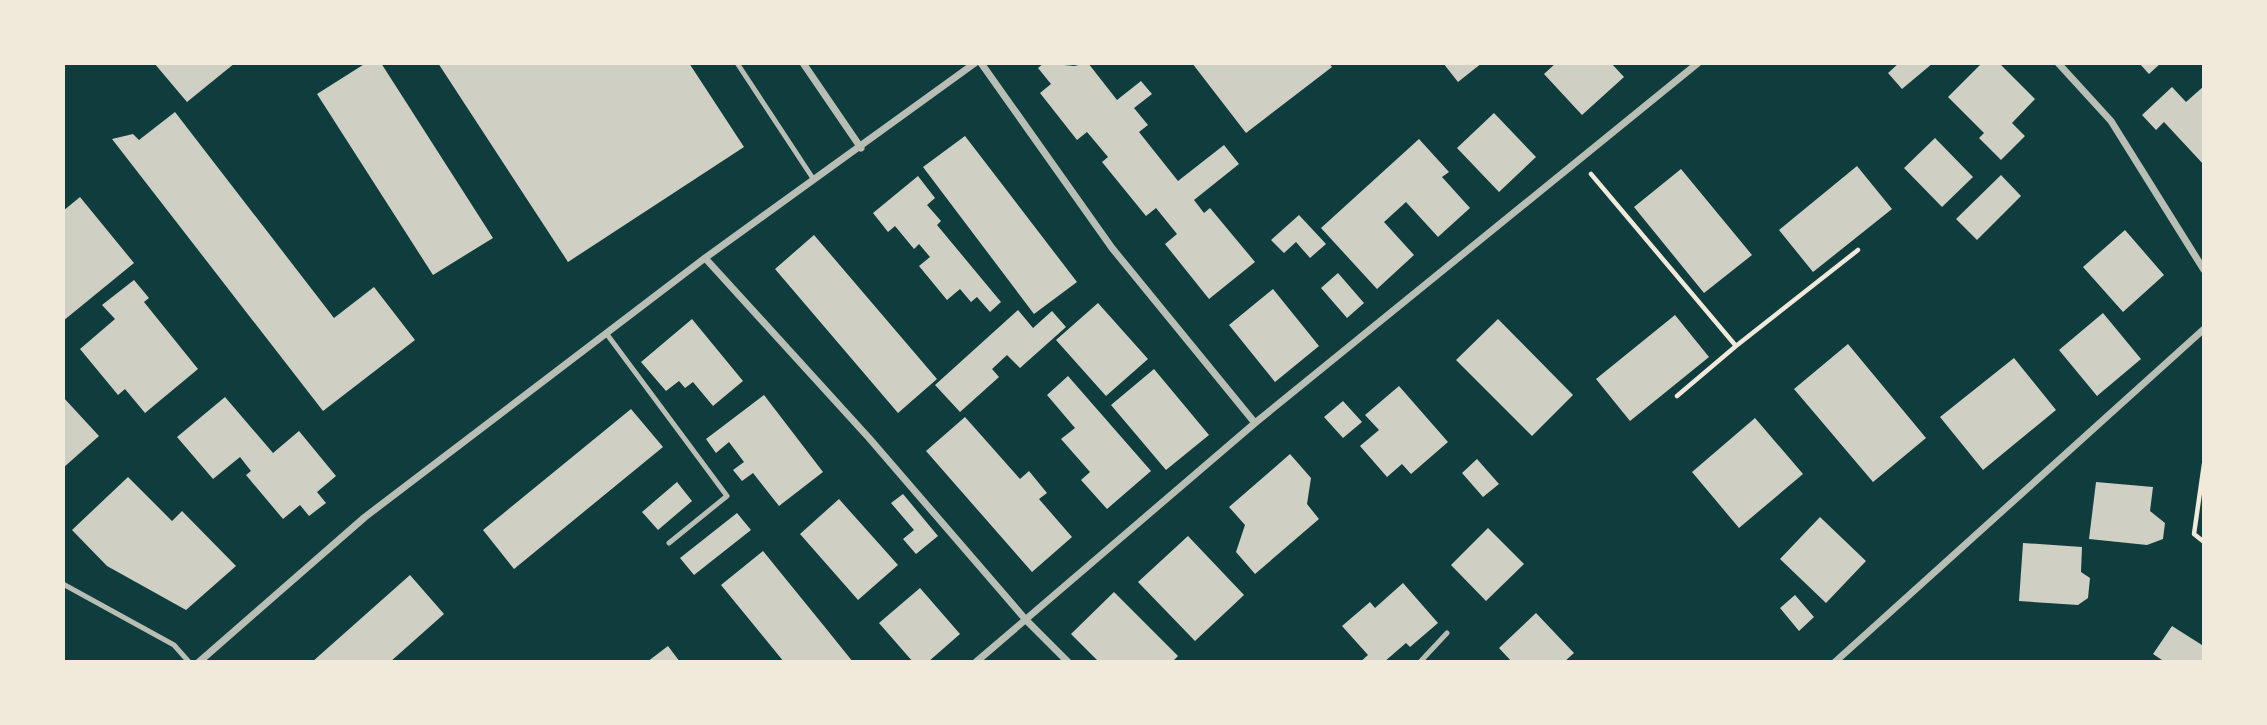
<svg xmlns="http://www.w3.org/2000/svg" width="2267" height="725" viewBox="0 0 2267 725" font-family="'Exo 2',sans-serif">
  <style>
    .building { fill: #cfcfc3 }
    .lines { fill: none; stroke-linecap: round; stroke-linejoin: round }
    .path { stroke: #f1e9da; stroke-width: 4.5 }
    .service { stroke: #b8beb3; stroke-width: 5 }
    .minor { stroke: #b8beb3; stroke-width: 7 }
  </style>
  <rect width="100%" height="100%" fill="#0f3d3e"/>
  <path class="building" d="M154,63h81l-48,39z
    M366,63h15l112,175 -60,37 -116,-181z
    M438,63h251l55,84 -176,115z
    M1044,63l30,3 14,-3 29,37 24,-19 11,13 -18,14 14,17 -9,7 39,49 46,-36 15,19 -45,36 10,13 6,-5 45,54 -46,37 -44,-55 12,-10 -21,-26 -10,8 -44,-54 6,-5 -21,-25 -10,8 -37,-47 11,-9 -13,-16z
    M1192,63h137l3,4 -86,66z
    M1443,63h39l-24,19z
    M1556,63h55l13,14 -42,38 -38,-41z
    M1899,63h34l-31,26 -14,-16z
    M1982,63h17l36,36 -23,24 13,13 -24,24 -22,-22 5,-5 -36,-36z
    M2139,63h22l-12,11z
    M2204,86v79l-40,-43 -8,8 -14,-15 30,-28 14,15z
    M175,112l159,206 40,-31 41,53 -92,71 -211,-272 21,-5 6,6z
    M1494,113l42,44 -37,35 -42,-44z
    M965,136l112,146 -43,32 -111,-147z
    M1935,138l38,39 -31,30 -38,-39z
    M1419,139l30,33 -7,5 28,31 -32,29 -32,-35 -22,20 30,33 -37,34 -56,-61z
    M1857,166l35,43 -79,63 -34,-42z
    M1681,169l71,86 -48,38 -70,-86z
    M2001,175l20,21 -44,44 -21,-21z
    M918,176l17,22 -8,7 14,16 -4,4 64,77 -11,10 -13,-15 -6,5 -11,-13 -13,11 -28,-34 11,-9 -11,-13 -5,5 -19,-23 -7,6 -15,-19z
    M80,197l54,66 -71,58v-110z
    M1299,215l27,29 -16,14 -14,-16 -12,11 -13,-13z
    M2125,230l39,45 -41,37 -40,-45z
    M814,235l123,144 -39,34 -123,-144z
    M1338,273l26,30 -17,15 -26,-30z
    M134,280l15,18 -5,4 54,67 -53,44 -20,-24 -7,6 -38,-46 35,-30 -13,-14z
    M1273,289l46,57 -44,36 -46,-57z
    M1098,303l50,56 -42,37 -50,-56z
    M1018,310l15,18 19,-17 14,16 -46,41 -13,-13 -15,14 7,8 -39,35 -25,-27z
    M2103,313l38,46 -44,37 -38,-46z
    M1675,315l34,42 -79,64 -34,-42z
    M692,319l51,62 -30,25 -20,-24 -8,6 -6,-7 -13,10 -25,-29z
    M1498,319l75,76 -41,41 -76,-76z
    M1848,344l78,94 -53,44 -79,-93z
    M2014,358l42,52 -73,60 -43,-53z
    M1154,369l55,66 -43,35 -55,-65z
    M1068,376l83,95 -44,38 -26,-29 9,-8 -29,-33 14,-11 -28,-33z
    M1399,386l49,56 -37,32 -9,-10 -15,13 -27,-31 19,-16 -14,-15z
    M764,395l59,77 -44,34 -26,-33 -11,8 -9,-11 11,-8 -15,-20 -13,11 -10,-14z
    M63,397l36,39 -36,32z
    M225,397l48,56 26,-22 37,45 -19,16 9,11 -17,13 -9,-11 -17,14 -37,-44 5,-4 -11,-14 -27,22 -36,-42z
    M1343,401l19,21 -19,16 -19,-21z
    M631,409l32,38 -149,122 -31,-39z
    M965,417l55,62 9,-8 18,22 -8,6 33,38 -40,35 -106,-121z
    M1755,418l48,56 -64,54 -47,-56z
    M1290,454l21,24 -4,26 12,15 -64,55 -19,-22 9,-27 -16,-18z
    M1477,459l22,25 -16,13 -21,-24z
    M128,477l44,44 10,-10 54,55 -50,44 -79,-44 -35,-36z
    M677,482l15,19 -34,29 -16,-18z
    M2096,482l57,5 -3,24 15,12 -2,16 -16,6 -58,-6z
    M903,494l35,42 -22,18 -13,-15 11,-9 -23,-27z
    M839,499l59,66 -40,35 -58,-66z
    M737,513l14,17 -57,45 -14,-17z
    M1820,517l46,44 -40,42 -46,-44z
    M1488,528l36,36 -38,37 -35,-36z
    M1188,536l56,59 -49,46 -57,-59z
    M2023,543l59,4 -1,25 9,6 -2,20 -10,7 -59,-4z
    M763,551l61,75 29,36h-69l-63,-77z
    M410,575l34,39 -54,48h-78z
    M1403,583l35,40 -28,24 -4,-4 -22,19h-24l8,-7 -26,-29 28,-24 5,6z
    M920,588l40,46 -32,28h-15l-34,-39z
    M1114,592l64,64 -6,6h-73l-28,-28z
    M1795,595l19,22 -15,14 -19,-23z
    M1536,613l38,40 -10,9h-52l-13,-14z
    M2172,626l30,19 2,-2v19h-39l-12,-8z
    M668,646l12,16h-33z"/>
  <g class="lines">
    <path class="path" d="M1591,174l145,172 -59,50
      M1736,346l122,-96
      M2204,464l-10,70 10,8"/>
    <path class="service" d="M737,63l77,117
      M606,333l121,163 -58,47
      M63,584l111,61 15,17
      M1420,662l27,-29"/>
    <path class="minor" d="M803,63l58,85
      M981,63l131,185 143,175
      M2058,63l53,58 93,149
      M705,258l164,180 157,182 42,42
      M199,662l166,-145 340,-259 270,-195
      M976,662l279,-239 443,-360
      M1835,662l369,-333"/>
  </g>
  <rect width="2267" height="725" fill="none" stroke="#f1e9da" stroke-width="130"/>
</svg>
